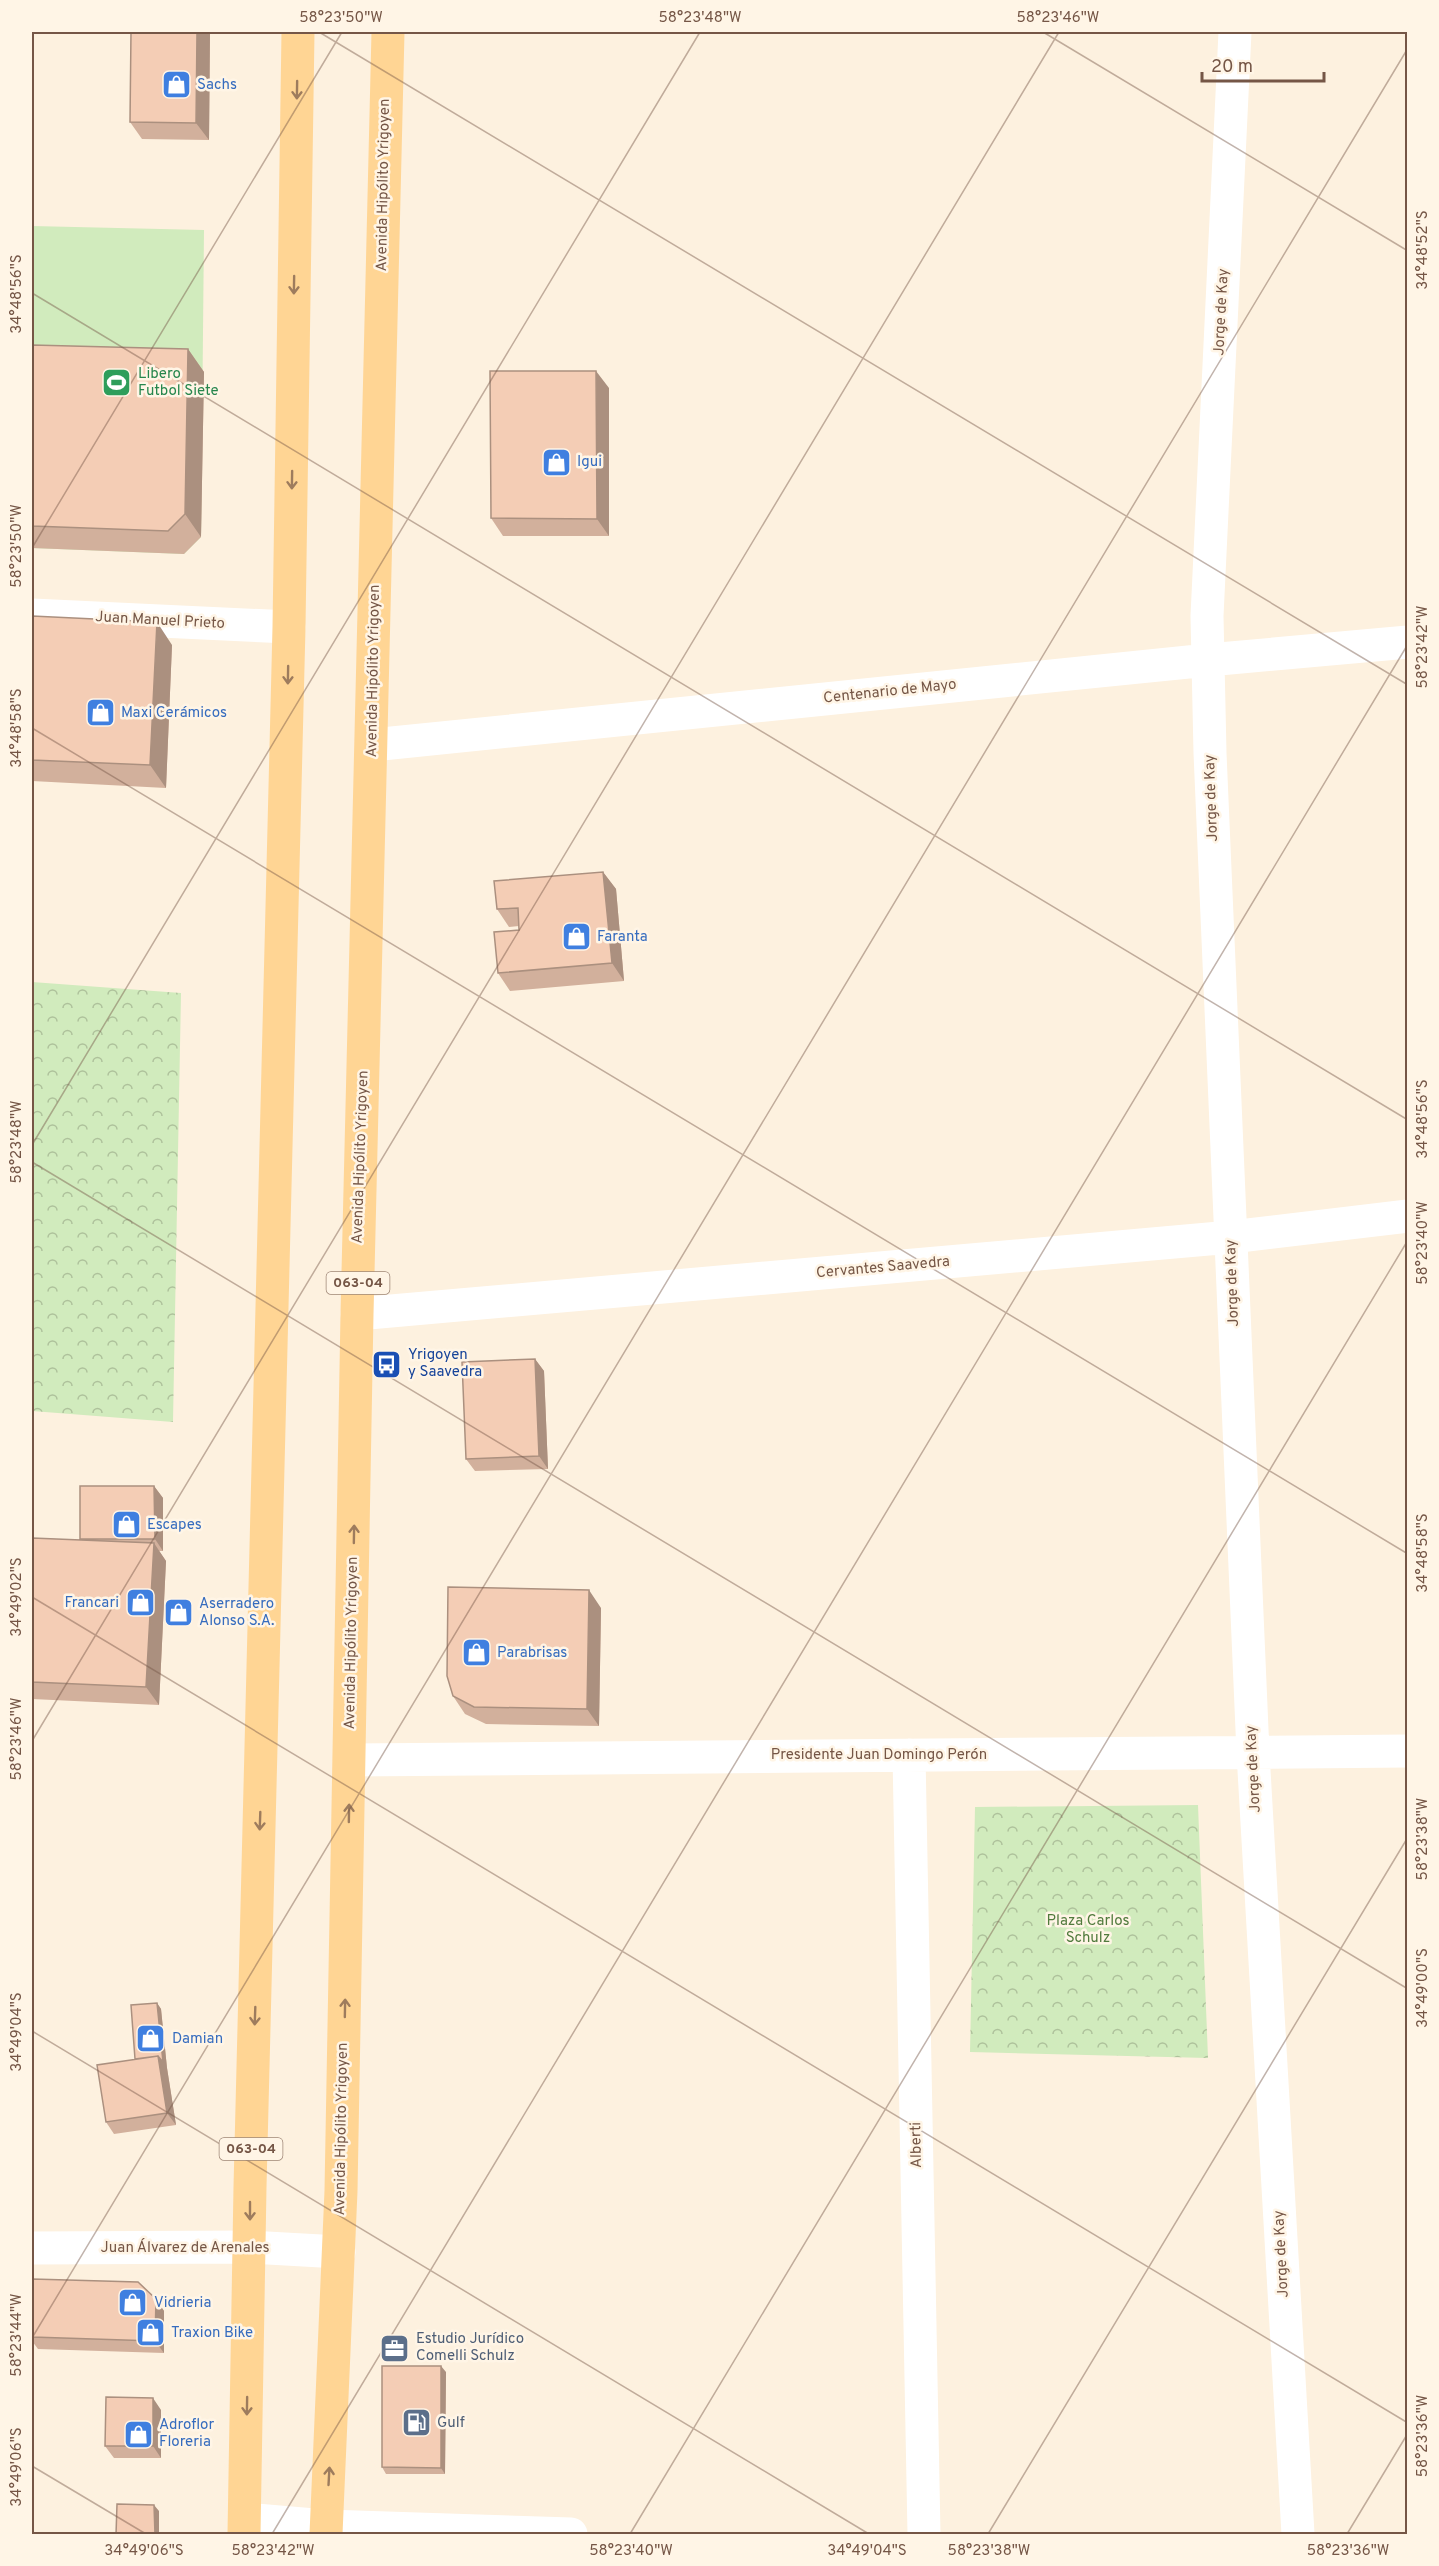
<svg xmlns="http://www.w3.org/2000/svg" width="1439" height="2566" viewBox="0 0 1439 2566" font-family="Overpass,sans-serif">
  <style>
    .forest { fill: url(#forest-crowns) }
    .garden { fill: #d1ebbd }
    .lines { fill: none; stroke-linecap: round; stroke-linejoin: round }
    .street { stroke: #fff; stroke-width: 33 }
    .secondary { stroke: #fff; stroke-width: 33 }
    .primary { stroke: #ffd594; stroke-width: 33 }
    .wall { fill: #d2b09c }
    .shaded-wall { fill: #ab907f }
    .building { fill: #f4cdb5; stroke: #ab907f; stroke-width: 1.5 }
    .oneway { stroke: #9e7c5d }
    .ticks { fill: none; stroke: #755646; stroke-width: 1.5; stroke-opacity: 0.45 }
    .labels { text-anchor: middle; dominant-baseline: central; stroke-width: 5; stroke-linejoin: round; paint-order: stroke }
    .shield { fill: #fff5e6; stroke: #9e8676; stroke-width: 1.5 }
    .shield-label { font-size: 14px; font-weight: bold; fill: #755646 }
    .shop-label { font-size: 15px; fill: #366cbe; stroke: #fff5e6; text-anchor: start }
    .street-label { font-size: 15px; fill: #755646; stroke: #fff5e6 }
    .leisure-label { font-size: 15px; fill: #27864d; stroke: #fff5e6; text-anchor: start }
    .transit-label { font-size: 15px; fill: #164399; stroke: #fff5e6; text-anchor: start }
    .park-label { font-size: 15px; fill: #517b3d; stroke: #fff5e6 }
    .service-label { font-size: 15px; fill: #4e5e75; stroke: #fff5e6; text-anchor: start }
    .neatline { fill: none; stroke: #755646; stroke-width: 2 }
    .ticks-label { font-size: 15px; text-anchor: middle; fill: #755646 }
  </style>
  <defs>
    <pattern id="forest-crowns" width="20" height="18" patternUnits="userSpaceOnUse" patternTransform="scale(1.5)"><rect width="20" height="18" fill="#d1ebbd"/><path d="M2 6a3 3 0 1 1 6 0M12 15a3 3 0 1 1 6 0" fill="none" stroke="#aec19b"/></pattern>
  </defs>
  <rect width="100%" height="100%" fill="#fdf1df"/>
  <path class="forest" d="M32,982l149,11 -8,429 -141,-11z
    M1198,1805l10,253 -238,-6 5,-245z"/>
  <path class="garden" d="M32,226l172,4 -3,307 -17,17 -152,-6z"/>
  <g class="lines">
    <path class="street" d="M1235,32l-28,584 3,137 43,1000 45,781
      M32,615l257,12
      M372,745l836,-85 200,-18
      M357,1314l874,-77 177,-21
      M909,1755l15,779
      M351,1760l1057,-9
      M245,2519l81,7 245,8"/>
    <path class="secondary" d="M32,2248l218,-1 89,5"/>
    <path class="primary" d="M244,2534l6,-347 39,-1560 9,-595
      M326,2534l15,-343 16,-877 31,-1282"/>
  </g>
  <path class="wall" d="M131,32h79l-1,108 -67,-1 -12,-17z
    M32,345l156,4 16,23 -3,165 -17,17 -152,-6z
    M609,388v148h-106l-12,-18z
    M32,616l140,29 -6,143 -134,-7z
    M603,872l13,17 8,92 -114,10 -12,-18 21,-43v-4l-10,1 -12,-18z
    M535,1359l9,12 4,98 -73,2 -9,-12z
    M154,1486l9,12v53h-4l7,10 -7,144 -127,-6v-161l48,2v-1z
    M601,1608l-2,118 -113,-2 -21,-10 -12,-18z
    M157,2003l4,6 6,59 9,57 -62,9 -8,-12 29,-63z
    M32,2279l124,20 8,12v42l-126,-4 -6,-8z
    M446,2372l-1,102h-59l-4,-7z
    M161,2410v48h-47l-9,-12z"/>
  <path class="shaded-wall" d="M197,32h13l-1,108 -13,-17z
    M188,349l16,23 -3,165 -16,-23z
    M596,371l13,17v148l-12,-17z
    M157,622l15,23 -6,143 -16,-23z
    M603,872l13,17 8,92 -12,-18z
    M535,1359l9,12 4,98 -9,-13z
    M154,1486l9,12v53l-8,-12z
    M154,1543l12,18 -7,144 -13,-18z
    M589,1590l12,18 -2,118 -12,-17z
    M157,2003l4,6 6,59 9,57 -9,-12 -9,-57z
    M156,2299l8,12v42l-9,-12z
    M441,2366l5,6 -1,102 -4,-6z
    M153,2398l8,12v48l-8,-12z
    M154,2505l5,6v24h-4z"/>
  <path class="building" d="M131,32h66l-1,91 -66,-1z
    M32,345l156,4 -3,165 -17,17 -136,-5z
    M490,371h106l1,148 -106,-1z
    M32,616l125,6 -7,143 -118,-5z
    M603,872l9,91 -114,10 -4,-41 25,-2 -1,-22 -21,1 -3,-28z
    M535,1359l4,97 -73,3 -4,-97z
    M80,1486h74l1,53h-75z
    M32,1538l122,5 -8,144 -114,-5z
    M448,1587l141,3 -2,119 -113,-2 -21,-11 -6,-20z
    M157,2003l6,59 -5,-6 -23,3 -4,-54z
    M158,2056l9,57 -61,9 -9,-57z
    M32,2279l106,3 18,17 -1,42 -123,-4z
    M382,2366h59v102l-59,-1z
    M106,2397l47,1v48h-48z
    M117,2504l37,1 1,30h-39z"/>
  <defs><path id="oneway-shaft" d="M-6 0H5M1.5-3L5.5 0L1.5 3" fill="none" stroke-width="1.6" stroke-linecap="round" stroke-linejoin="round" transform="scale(1.5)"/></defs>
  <g class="oneway">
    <use href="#oneway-shaft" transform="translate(297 90) rotate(91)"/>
    <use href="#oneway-shaft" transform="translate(294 285) rotate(91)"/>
    <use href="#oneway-shaft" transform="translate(292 480) rotate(91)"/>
    <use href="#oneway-shaft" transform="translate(288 675) rotate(91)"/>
    <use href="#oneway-shaft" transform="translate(354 1534) rotate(-89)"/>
    <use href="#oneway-shaft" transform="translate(349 1813) rotate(-89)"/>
    <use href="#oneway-shaft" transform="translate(260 1821) rotate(92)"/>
    <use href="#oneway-shaft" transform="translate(345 2008) rotate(-89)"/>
    <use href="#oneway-shaft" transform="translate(255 2016) rotate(92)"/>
    <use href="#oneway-shaft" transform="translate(250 2211) rotate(90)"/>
    <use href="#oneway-shaft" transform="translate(247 2406) rotate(91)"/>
    <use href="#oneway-shaft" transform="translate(329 2476) rotate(-87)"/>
  </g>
  <path class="ticks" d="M319,32l1089,653M1043,32l365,219M32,293l1376,827M32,548l310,-516M32,728l1376,826M32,1145l668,-1113M32,1162l1376,827M32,1597l1376,826M32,1741l1027,-1709M32,2031l837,503M32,2338l1376,-2290M32,2466l114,68M272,2534l1136,-1890M630,2534l778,-1294M988,2534l420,-697M1347,2534l61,-101"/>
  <defs>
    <symbol id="shop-square" viewBox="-11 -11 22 22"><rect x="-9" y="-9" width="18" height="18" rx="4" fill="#3f7fe0" stroke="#fff5e6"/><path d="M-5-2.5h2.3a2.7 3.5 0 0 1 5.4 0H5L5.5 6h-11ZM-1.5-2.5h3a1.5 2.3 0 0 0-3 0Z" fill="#fff"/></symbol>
    <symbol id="stadium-square" viewBox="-11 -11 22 22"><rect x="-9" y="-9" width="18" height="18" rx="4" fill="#2e9e5b" stroke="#fff5e6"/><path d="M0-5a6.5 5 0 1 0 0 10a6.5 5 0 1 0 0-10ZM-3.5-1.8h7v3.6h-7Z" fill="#fff"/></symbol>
    <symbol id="bus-square" viewBox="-11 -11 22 22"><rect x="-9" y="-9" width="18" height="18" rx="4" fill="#1a4fb4" stroke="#fff5e6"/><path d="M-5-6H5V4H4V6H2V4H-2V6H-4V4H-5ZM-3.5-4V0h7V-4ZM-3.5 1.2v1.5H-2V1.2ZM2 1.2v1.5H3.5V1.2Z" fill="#fff"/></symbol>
    <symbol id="office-square" viewBox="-11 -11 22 22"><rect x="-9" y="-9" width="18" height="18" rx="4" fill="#5c6f8a" stroke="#fff5e6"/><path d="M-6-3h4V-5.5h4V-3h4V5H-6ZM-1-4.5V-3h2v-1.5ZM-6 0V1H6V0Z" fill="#fff"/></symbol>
    <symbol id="fuel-square" viewBox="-11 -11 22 22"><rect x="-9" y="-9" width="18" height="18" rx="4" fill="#5c6f8a" stroke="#fff5e6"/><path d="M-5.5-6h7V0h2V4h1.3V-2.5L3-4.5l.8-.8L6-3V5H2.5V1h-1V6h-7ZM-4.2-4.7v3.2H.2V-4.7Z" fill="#fff"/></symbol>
  </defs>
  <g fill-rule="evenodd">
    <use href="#shop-square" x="160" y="68" width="33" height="33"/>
    <use href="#stadium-square" x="100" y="366" width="33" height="33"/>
    <use href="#shop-square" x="540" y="446" width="33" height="33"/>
    <use href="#shop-square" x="84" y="696" width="33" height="33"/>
    <use href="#shop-square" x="560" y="920" width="33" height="33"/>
    <use href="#bus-square" x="370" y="1348" width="33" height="33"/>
    <use href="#shop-square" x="110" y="1508" width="33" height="33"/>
    <use href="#shop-square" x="124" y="1586" width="33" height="33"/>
    <use href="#shop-square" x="162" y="1596" width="33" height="33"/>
    <use href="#shop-square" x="460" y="1636" width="33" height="33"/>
    <use href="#shop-square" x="134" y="2022" width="33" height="33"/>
    <use href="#shop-square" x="116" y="2286" width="33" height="33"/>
    <use href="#shop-square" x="134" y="2316" width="33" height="33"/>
    <use href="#office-square" x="378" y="2332" width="33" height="33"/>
    <use href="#fuel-square" x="400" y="2406" width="33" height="33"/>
    <use href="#shop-square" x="122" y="2418" width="33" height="33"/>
  </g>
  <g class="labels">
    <g class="shield">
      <rect x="326.5" y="1272" width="63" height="22" rx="4.5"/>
      <rect x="219.5" y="2138" width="63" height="22" rx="4.5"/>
    </g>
    <g class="shield-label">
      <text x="358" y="1283">063-04</text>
      <text x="251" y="2149">063-04</text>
    </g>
    <g class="shop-label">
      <text x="197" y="85">Sachs</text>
      <text x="577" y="462">Igui</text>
      <text x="121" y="713">Maxi Cerámicos</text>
      <text x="597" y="937">Faranta</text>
      <text x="147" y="1525">Escapes</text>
      <text x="119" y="1603" text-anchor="end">Francari</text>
      <text x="199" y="1604">Aserradero<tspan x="199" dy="17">Alonso S.A.</tspan></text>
      <text x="497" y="1653">Parabrisas</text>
      <text x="172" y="2039">Damian</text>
      <text x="154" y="2303">Vidrieria</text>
      <text x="171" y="2333">Traxion Bike</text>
      <text x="159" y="2425">Adroflor<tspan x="159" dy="17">Floreria</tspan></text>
    </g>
    <g class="street-label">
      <text transform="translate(384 185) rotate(-89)">Avenida Hipólito Yrigoyen</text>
      <text transform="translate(1222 312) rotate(-87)">Jorge de Kay</text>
      <text transform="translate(160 621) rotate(3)">Juan Manuel Prieto</text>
      <text transform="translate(374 671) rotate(-89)">Avenida Hipólito Yrigoyen</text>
      <text transform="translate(890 692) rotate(-6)">Centenario de Mayo</text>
      <text transform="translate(1212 798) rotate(-92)">Jorge de Kay</text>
      <text transform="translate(361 1157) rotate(-88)">Avenida Hipólito Yrigoyen</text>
      <text transform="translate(883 1268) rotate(-5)">Cervantes Saavedra</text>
      <text transform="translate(1233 1283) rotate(-92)">Jorge de Kay</text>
      <text transform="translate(352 1643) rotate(-89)">Avenida Hipólito Yrigoyen</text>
      <text x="879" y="1755">Presidente Juan Domingo Perón</text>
      <text transform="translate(1254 1769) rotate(-93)">Jorge de Kay</text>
      <text transform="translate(342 2129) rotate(-89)">Avenida Hipólito Yrigoyen</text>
      <text transform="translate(917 2145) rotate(-91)">Alberti</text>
      <text x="185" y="2248">Juan Álvarez de Arenales</text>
      <text transform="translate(1282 2254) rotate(-93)">Jorge de Kay</text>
    </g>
    <g class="leisure-label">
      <text x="138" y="374">Libero<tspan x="138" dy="17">Futbol Siete</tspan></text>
    </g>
    <g class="transit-label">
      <text x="408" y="1355">Yrigoyen<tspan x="408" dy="17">y Saavedra</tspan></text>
    </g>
    <g class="park-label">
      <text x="1088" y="1921">Plaza Carlos<tspan x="1088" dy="17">Schulz</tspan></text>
    </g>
    <g class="service-label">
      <text x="416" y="2339">Estudio Jurídico<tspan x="416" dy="17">Comelli Schulz</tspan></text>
      <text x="437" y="2423">Gulf</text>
    </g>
  </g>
  <rect width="1439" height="2566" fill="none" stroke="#fff5e6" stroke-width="66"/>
  <path d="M1202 72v9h122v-9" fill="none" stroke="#755646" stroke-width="3"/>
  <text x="1211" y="72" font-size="18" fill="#755646" stroke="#fff5e6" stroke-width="4.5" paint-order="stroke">20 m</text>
  <rect x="33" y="33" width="1373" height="2500" class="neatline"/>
  <g class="ticks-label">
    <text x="341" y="22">58°23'50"W</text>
    <text x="700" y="22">58°23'48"W</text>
    <text x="1058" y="22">58°23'46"W</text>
    <text transform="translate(1422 250) rotate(-90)" y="5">34°48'52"S</text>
    <text transform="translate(16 294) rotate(-90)" y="5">34°48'56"S</text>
    <text transform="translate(16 546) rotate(-90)" y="5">58°23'50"W</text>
    <text transform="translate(1422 647) rotate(-90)" y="5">58°23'42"W</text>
    <text transform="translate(16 728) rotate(-90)" y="5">34°48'58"S</text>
    <text transform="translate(1422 1119) rotate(-90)" y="5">34°48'56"S</text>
    <text transform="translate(16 1142) rotate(-90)" y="5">58°23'48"W</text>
    <text transform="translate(1422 1243) rotate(-90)" y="5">58°23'40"W</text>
    <text transform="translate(1422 1553) rotate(-90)" y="5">34°48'58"S</text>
    <text transform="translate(16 1597) rotate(-90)" y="5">34°49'02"S</text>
    <text transform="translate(16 1739) rotate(-90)" y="5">58°23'46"W</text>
    <text transform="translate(1422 1839) rotate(-90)" y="5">58°23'38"W</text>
    <text transform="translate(1422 1988) rotate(-90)" y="5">34°49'00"S</text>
    <text transform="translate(16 2032) rotate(-90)" y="5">34°49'04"S</text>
    <text transform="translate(16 2335) rotate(-90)" y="5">58°23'44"W</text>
    <text transform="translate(1422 2436) rotate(-90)" y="5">58°23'36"W</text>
    <text transform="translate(16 2467) rotate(-90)" y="5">34°49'06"S</text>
    <text x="144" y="2555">34°49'06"S</text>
    <text x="273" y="2555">58°23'42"W</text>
    <text x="631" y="2555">58°23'40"W</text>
    <text x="867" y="2555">34°49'04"S</text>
    <text x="989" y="2555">58°23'38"W</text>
    <text x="1348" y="2555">58°23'36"W</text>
  </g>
</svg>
